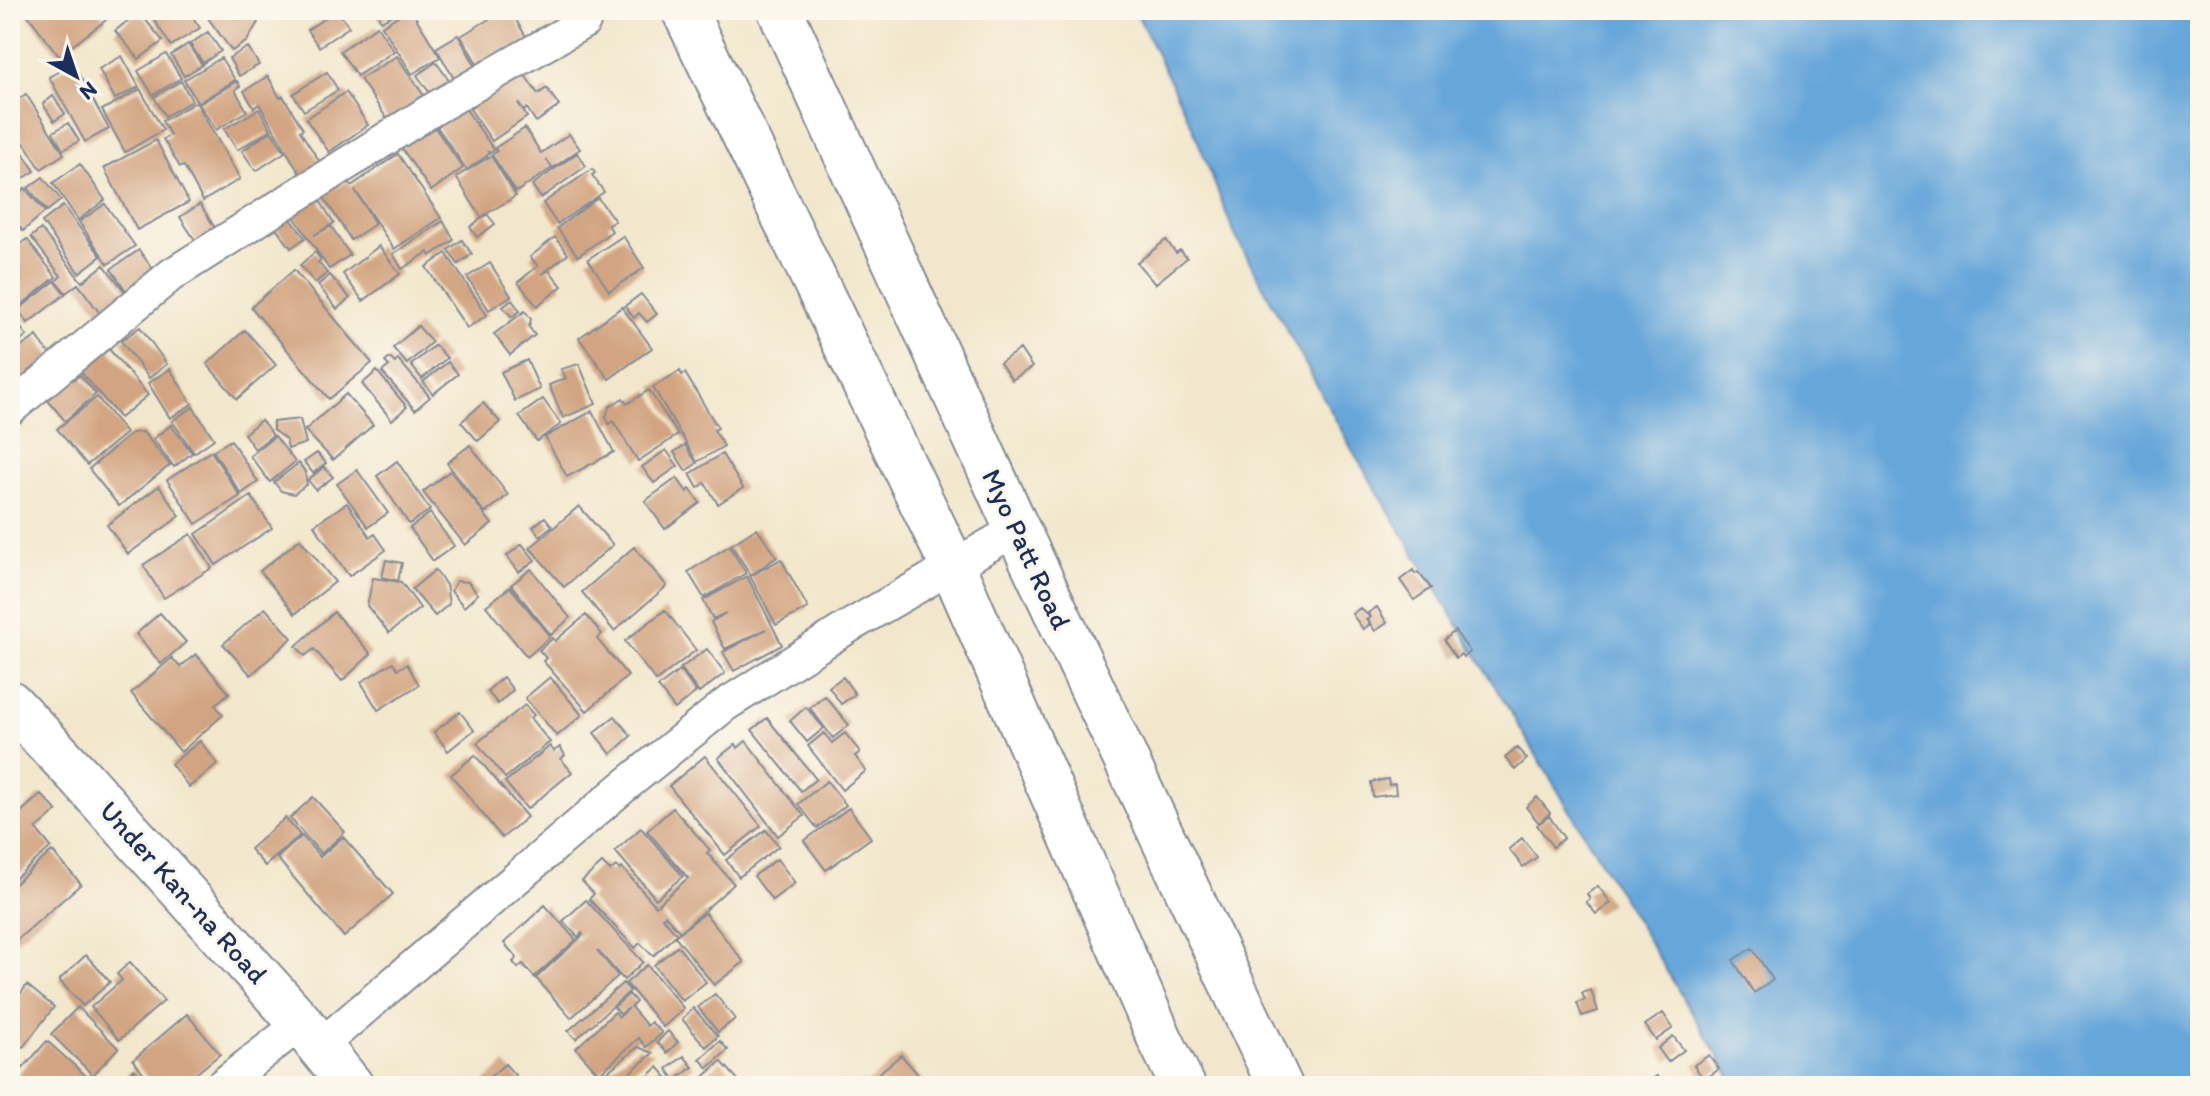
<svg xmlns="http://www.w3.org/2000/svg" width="2210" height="1096" viewBox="0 0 2210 1096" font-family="Itim,sans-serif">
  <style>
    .water { fill: #66a6d9; stroke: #406a9c; stroke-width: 2 }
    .building { fill: #d2a481 }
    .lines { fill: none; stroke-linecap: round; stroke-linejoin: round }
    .street-casing { stroke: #868b95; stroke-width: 36 }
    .secondary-casing { stroke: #868b95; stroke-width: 48 }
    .street { stroke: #fff; stroke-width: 32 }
    .secondary { stroke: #fff; stroke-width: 44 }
    .labels { text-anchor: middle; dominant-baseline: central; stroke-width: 6; stroke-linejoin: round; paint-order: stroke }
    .street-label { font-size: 28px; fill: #1b2f5e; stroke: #fbf7ec }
  </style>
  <rect width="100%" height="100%" fill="#fbf7ec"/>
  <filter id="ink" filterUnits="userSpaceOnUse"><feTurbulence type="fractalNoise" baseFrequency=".0125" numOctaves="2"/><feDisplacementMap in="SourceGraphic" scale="16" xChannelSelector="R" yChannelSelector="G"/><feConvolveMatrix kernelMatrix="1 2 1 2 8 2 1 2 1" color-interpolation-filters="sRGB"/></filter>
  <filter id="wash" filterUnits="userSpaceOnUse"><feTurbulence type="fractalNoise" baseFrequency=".006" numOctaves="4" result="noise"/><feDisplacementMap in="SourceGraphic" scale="32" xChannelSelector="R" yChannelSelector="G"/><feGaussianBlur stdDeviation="1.8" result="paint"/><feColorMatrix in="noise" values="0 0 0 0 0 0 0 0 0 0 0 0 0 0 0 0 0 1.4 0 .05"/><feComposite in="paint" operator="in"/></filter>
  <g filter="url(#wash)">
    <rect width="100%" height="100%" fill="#f2e7cc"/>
    <path class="water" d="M1135,10h1065v1076h-464l-385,-638 -117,-215 -42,-107z"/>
    <g id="blocks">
      <path class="building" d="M24,10h75l7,10 -47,36z
        M152,10h36l12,18 -29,18 -22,-34z
        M220,10h29l9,12 -11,19 -15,10 -24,-33z
        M337,10l12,17 -30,20 -12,-17z
        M375,10h27l-21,11z
        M407,10h4l29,47 -28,17 -30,-48z
        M504,10h6l18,30 -48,29 -19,-33z
        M139,12l24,29 -24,18 -24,-28z
        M377,26l17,25 -37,25 -17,-25z
        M208,32l13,19 -18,12 -13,-19z
        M458,35l18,32 -21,13 -19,-32z
        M188,44l14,21 -18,11 -13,-21z
        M248,47l11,18 -20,11 -10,-18z
        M166,54l15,24 -28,17 -15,-24z
        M122,56l17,31 -24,12 -16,-30z
        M397,56l31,46 -36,24 -32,-47z
        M221,58l14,22 -37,23 -14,-23z
        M436,62l17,24 -19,13 -17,-24z
        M73,64l36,65 -24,13 -36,-65z
        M522,71l16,23 9,-6 12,18 -23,16 -9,-14 -3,3 -6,-8 9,14 -35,24 -22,-32z
        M327,72l11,18 -34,21 -11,-17z
        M268,76l12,22 3,-2 20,33 -3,2 23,36 -20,12 -44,-75 -5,4 -10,-17z
        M181,81l11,20 -27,15 -11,-19z
        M237,81l3,5 -5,4 12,21 -31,19 -17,-26z
        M140,89l23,41 -38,22 -23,-42z
        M346,92l22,33 -39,27 -23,-33z
        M26,94l38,60 -23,15 -31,-48v-16z
        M53,96l12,18 -11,7 -11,-17z
        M196,102l44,77 -37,22 -19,-35 -4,1 -17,-28 7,-4 -8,-14z
        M463,105l31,45 -4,3 -3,-2 2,3 -22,16 -32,-46z
        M259,109l12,21 -34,20 -13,-21z
        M68,123l11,18 -16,9 -10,-18z
        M433,125l30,43 -32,23 -30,-44z
        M525,128l16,25 28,-19 11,15 -27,19 -7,-9 6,9 -36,24 -24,-37 5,-4 -2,-3z
        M271,131l14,21 -29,19 -14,-20z
        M156,140l33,62 -52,28 -33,-62z
        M21,150l14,21 -25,16v-30z
        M577,153l9,13 -45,32 -9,-13z
        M398,154l43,64 -47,31 -39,-59 20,34 -24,16 -28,-44 25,-15 3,5z
        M491,156l25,40 -35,21 -25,-40z
        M80,164l25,36 -27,20 -25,-37z
        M592,169l3,4 -3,2 12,17 -47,32 -14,-21z
        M43,177l18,23 -14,11 -19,-23z
        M25,188l20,24 -22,19 -13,-16v-15z
        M317,196l17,27 -20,12 17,-9 19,29 -21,14 -38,-57z
        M598,198l17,23 -7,4 4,6 -34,25 -21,-28z
        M105,204l30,42 -27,18 -29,-42z
        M200,204l18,29 -20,12 -18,-28z
        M63,206l38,50 -22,17 -37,-51z
        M285,211l20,27 -14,10 -20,-27z
        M487,214l8,10 -18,13 -7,-10z
        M443,221l11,19 -24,16 -2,-4 -26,17 -9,-15z
        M41,229l41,53 22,-17 24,31 -26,20 -24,-32 -12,9 -10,-12 5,-5 -30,-39z
        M623,236l21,32 -35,23 -21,-32z
        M555,237l13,17 -26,20 7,-4 13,16 -25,20 -19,-24 20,-16 -8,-9z
        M27,239l29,38 -41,33 -5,-6v-52z
        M462,240l10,14 -14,10 -10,-14z
        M1166,240l10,13 4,-3 7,8 -32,26 -18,-21z
        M379,246l21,28 -37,27 -20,-27z
        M139,250l18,25 -28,20 -18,-26z
        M315,252l6,8 -3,2 9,11 -12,10 -15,-18z
        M446,253l41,62 -20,13 -41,-61z
        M490,263l21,33 -22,14 -22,-33z
        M294,270l78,93 -43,36 -78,-92z
        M330,275l20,23 -13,11 -19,-24z
        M55,281l10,13 -37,29 -10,-13z
        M641,294l16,20 -10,8 -8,-9 -5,5 -9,-12z
        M512,300l8,11 -8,6 -9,-10z
        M622,307l30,41 -43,31 -30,-41z
        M525,311l6,8 -2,8 6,8 -25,20 -16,-21z
        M10,313l17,23 -17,13z
        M418,326l14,16 -25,22 -14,-16z
        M140,327l27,37 -18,14 -28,-37z
        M245,330l31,35 -39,34 -30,-35z
        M37,336l15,22 -42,29v-32z
        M435,345l12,13 -25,21 -11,-14z
        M109,349l39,46 -28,23 -39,-46z
        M1020,349l12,18 -20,13 -12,-17z
        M390,358l5,5 3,-4 32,38 -15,13 -33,-38 7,-6 -4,-4z
        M527,360l13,29 -25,12 -14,-29z
        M448,362l10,12 -25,20 -10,-12z
        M579,364l17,40 -33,14 -14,-33 17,-7 -5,-9z
        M170,369l22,35 -22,14 -22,-35z
        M377,371l30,36 -15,13 -30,-36z
        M680,371l2,4 3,-2 33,55 -4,2 10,16 -27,16 -44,-75z
        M80,375l16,19 -31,27 -19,-23 25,-20 2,2z
        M649,390l29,45 -40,26 -25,-40 -4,3 -3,-7 3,-10 14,-9 4,6z
        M346,394l27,31 -40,35 -28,-30z
        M97,397l29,36 -39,32 -30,-36z
        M543,399l18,25 -24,17 -18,-25z
        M483,403l17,19 -22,19 -17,-19z
        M193,407l21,32 -20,14 -22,-32z
        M592,411l22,41 -47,25 -22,-40z
        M300,419l6,24 -18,6 -2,-9 -13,-10v-8z
        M261,420l12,15 -18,14 -11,-15z
        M171,425l21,28 -18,14 -21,-28z
        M143,432l27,33 -51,41 -30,-37 43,-36z
        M275,436l20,26 -25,20 -20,-26z
        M231,440l27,42 -17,12 -28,-43z
        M470,445l38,50 -23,18 -38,-50z
        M685,445l12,18 -11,8 -12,-19z
        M666,450l12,16 -24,17 -12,-16z
        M211,451l29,45 -44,28 -29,-44z
        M317,453l9,10 -13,10 -9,-11z
        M722,454l21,34 -25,16 -13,-21 -7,5 -8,-14z
        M397,461l33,49 -21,14 -32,-48z
        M299,463l6,9 2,12 -13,10 -13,-3 -7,-9z
        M324,467l9,10 -17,13 -8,-10z
        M357,470l31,43 -20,14 -31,-43z
        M450,471l42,53 -27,21 -42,-53z
        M677,478l10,14 3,-3 10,14 -35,26 -20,-28z
        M159,486l21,30 -52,38 -21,-29z
        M251,496l21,32 -56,37 -20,-31z
        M347,503l23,34 5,-3 11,16 -37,26 -35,-51z
        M579,506l34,39 -49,42 -34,-39z
        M430,513l24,33 -21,15 -23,-33z
        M545,517l7,9 -12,10 -7,-9z
        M757,528l20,29 -26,18 -20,-30z
        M191,534l21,34 -48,30 -21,-33z
        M300,539l35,43 -40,32 -35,-43z
        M522,544l13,16 -16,12 -12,-16z
        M729,546l17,27 -42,25 -16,-26z
        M634,547l33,39 -53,45 -32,-39z
        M781,559l27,49 -32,17 -26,-49z
        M386,560l16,3 -4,18 -16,-4z
        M531,569l39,49 -19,17 -40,-50z
        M435,570l11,15 3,19 -14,12 -23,-27z
        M1413,570l2,4 3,-2 13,16 -17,12 -14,-20z
        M747,576l35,69 -48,26 -11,-19 43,-23 -41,20 -14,-27 15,-9 -13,6 -10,-19z
        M373,578l28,4 19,26 -31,25 -22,-27z
        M456,581l12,1 10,12 -14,13 -13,-16z
        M510,587l40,50 -23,20 -41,-51z
        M1377,607l10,16 -12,8 -7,-11 3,-3 -3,-4z
        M265,608l27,30 -41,37 -28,-31z
        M1360,608l10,9 -4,3 4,4 -7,5 -11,-15z
        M665,610l31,40 -40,31 -31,-40z
        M334,612l37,42 -29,27 -28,-32 -9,7 -9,-10z
        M160,613l26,29 -25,22 -25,-30z
        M586,615l16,19 -5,5 31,37 -41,35 -44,-50 3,-3 -7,-8 14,-12 2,3z
        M1455,631l15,21 -7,5 -2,-3 -5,4 -12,-18z
        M707,649l18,24 -26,20 -18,-25z
        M196,654l33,39 -14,12 8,10 -42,37 -50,-59 41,-35 8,9z
        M393,662l5,7 9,-5 12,21 -41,25 -17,-28z
        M680,670l16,22 -21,17 -17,-22z
        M503,677l10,13 -15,14 -11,-13z
        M550,677l32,38 -25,21 -32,-38z
        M843,677l12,17 -14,10 -12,-17z
        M825,696l24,29 -16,13 -23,-30z
        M525,705l9,10 -4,3 20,24 -45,36 -28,-35z
        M806,707l18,21 -17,14 -17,-21z
        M460,712l14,18 -26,21 -14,-19z
        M615,716l16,20 -20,18 -17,-21z
        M767,718l49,61 -15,12 -49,-61z
        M824,733l8,10 13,-10 15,19 -5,4 11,15 -24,19 -34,-44z
        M200,741l18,23 -29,23 -18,-23z
        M746,741l58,75 -26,20 -60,-78 18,-14 2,4z
        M550,746l4,5 6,-4 5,8 -4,4 11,13 -45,37 -22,-27z
        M1517,748l10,11 -12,11 -10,-12z
        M475,755l52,62 -25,21 -51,-63z
        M705,756l56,70 -36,29 -56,-69z
        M1388,779l1,6 6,-1 1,10 -23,3 -2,-15z
        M827,781l19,24 -29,23 -19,-24z
        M41,794l16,17 -21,18 15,18 -41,36v-61z
        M313,797l32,35 -24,22 -31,-36z
        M1537,797l13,16 -11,10 -13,-16z
        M673,808l37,42 -3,3 27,31 -54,48 -15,-17 -3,2 15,17 -24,22 -13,-13 -5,5 -46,-49 5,-5 -12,-13 20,-18 8,8 6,-5 4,4 2,-2 34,38 32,-28 -41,-47z
        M849,808l22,30 -45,32 -22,-29z
        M1549,816l15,22 -11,9 -16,-22z
        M285,818l15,17 -35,31 -15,-17z
        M641,828l42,48 -27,23 -41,-48z
        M766,830l13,16 -40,31 -13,-17z
        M302,836l18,21 23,-20 50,57 -49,43 -67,-79z
        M1522,838l15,19 -14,10 -14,-18z
        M52,851l29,33 -71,62v-58z
        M777,859l18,24 -23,17 -18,-24z
        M1598,886l13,17 -15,11 -10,-12 4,-3 -3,-5z
        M586,900l57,62 -19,18 -27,-30 21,26 -47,42 -35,-40 47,-43 -1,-2 -4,4 -15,-16z
        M545,905l31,35 -42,37 -11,-13 -5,4 -5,-6 4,-4 -13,-15z
        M705,913l39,49 -30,23 -39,-49z
        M678,946l28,36 -24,19 -28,-36z
        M1752,948l21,32 -19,13 -21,-33z
        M86,955l24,27 -27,24 -24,-26z
        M130,962l34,39 -45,39 -28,-33 31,-27 -5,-6z
        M647,965l37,44 -21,18 -37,-44z
        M623,983l7,8 -54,48 -8,-8z
        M27,985l27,22 -31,40 -13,-10v-46l8,6z
        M1591,990l7,21 -16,5 -5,-13 8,-3 -3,-7z
        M629,994l7,8 -5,5 16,19 4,-4 11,11 -16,14 -7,-9 -40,36 -23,-26 39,-36 4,5 10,-9 -9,6 -6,-7z
        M715,994l20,25 -17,13 -20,-25z
        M78,1007l40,41 -25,27 -42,-41z
        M693,1008l25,28 -12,11 -24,-28z
        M1663,1013l10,15 -17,12 -11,-15z
        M187,1014l33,40 -39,32h-27l-21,-26z
        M668,1031l10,11 -11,11 -10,-11z
        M1673,1036l11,14 -16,12 -10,-14z
        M47,1041l47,42 -2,3h-79l-3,-3z
        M720,1041l8,9 -20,18 -8,-9z
        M638,1047l15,6 -39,33h-5l-7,-10z
        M901,1055l27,31h-71l6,-6 3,4z
        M1709,1055l10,14 -15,11 -10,-15z
        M684,1056l9,11 -18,13 -8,-11z
        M721,1061l21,23 -48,2z
        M505,1064l20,22h-46z
        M658,1067l14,16 -3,3h-31z
        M134,1069l15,17h-36z
        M1657,1076l5,8 -4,2h-17z"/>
    </g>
  </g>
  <g filter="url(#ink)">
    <use href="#blocks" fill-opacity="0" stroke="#868b95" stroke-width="2"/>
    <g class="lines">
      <defs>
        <path id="street" d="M10,409l161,-134 259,-164 154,-89
          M320,1046l302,-258 103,-83 123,-78 169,-98
          M221,1086l80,-63"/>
        <path id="secondary" d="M684,10l268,555 208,474 23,47
          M780,10l237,519 263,557
          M10,703l69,73 222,247 50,63"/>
      </defs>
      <use href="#street" class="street-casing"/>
      <use href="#secondary" class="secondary-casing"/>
      <use href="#street" class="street"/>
      <use href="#secondary" class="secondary"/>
    </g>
  </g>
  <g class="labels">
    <g class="street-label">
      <text transform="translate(1027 549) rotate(65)">Myo Patt Road</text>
      <text transform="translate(184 892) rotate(48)">Under Kan-na Road</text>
    </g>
  </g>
  <rect width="2210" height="1096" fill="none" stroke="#fbf7ec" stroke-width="40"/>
  <g transform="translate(76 76) rotate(140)" stroke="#fbf7ec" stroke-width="6" paint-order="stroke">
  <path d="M0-6L14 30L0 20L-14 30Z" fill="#1b2f5e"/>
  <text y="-12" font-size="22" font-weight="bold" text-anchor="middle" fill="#1b2f5e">N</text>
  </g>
</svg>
